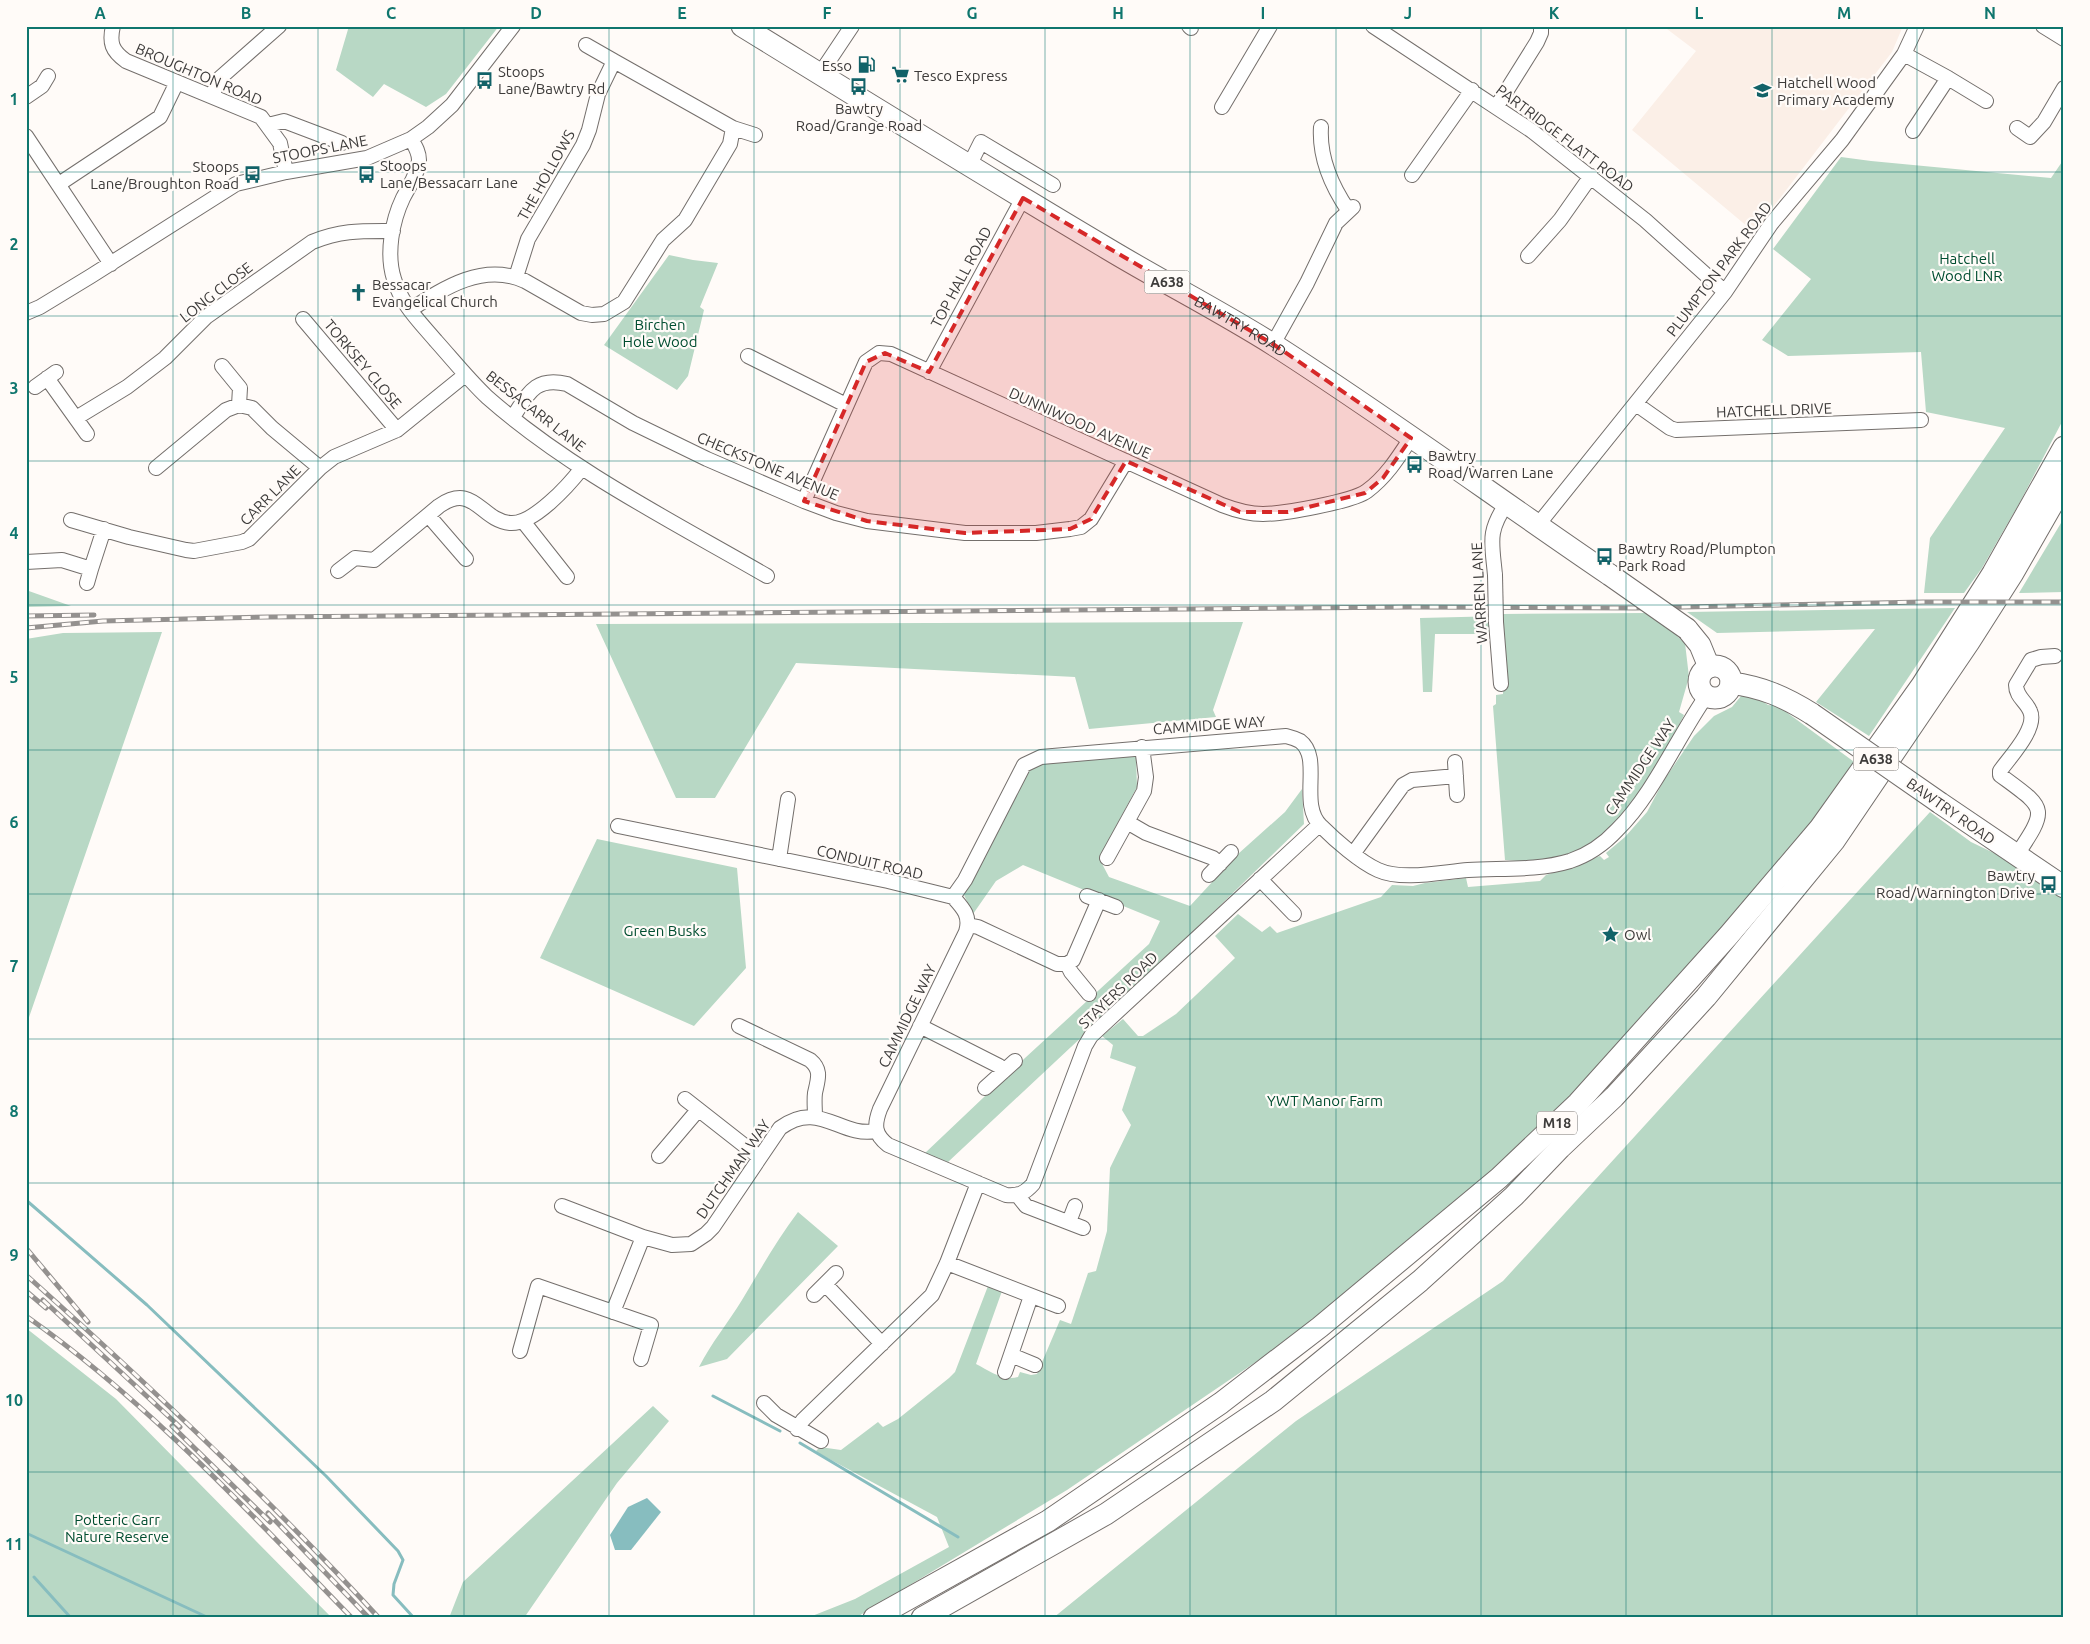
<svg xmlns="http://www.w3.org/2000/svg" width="2090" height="1644" viewBox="0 0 2090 1644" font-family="Ubuntu,sans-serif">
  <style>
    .built { fill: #fbefe7 }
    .green { fill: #b8d8c5 }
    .water { fill: #87bdbf }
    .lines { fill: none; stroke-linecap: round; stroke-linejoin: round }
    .stream { stroke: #87bdbf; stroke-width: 3 }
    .minor-casing { stroke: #746f6c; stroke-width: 16 }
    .highway-casing { stroke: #746f6c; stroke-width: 23 }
    .minor { stroke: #fff; stroke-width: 14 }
    .highway { stroke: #fff; stroke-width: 21 }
    .rail-casing { stroke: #94918f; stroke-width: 5 }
    .rail { stroke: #fffbf8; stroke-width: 3; stroke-dasharray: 9; stroke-linecap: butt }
    .minor-bridge-casing { stroke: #746f6c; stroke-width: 16; stroke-linecap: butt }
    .highway-bridge-casing { stroke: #746f6c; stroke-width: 23; stroke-linecap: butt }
    .minor-bridge { stroke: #fff; stroke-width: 14 }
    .highway-bridge { stroke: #fff; stroke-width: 21 }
    .marked { fill: #d62828; fill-opacity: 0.2; stroke: #d62828; stroke-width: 4; stroke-dasharray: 10 6; stroke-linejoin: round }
    .grid { fill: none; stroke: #0f766e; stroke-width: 1; stroke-opacity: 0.55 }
    .labels { text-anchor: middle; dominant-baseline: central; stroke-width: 4.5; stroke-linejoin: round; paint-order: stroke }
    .shield { fill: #fffbf8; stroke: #777573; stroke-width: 1 }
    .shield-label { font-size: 14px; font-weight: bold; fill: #3d3b3a }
    .poi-label { font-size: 15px; fill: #3d3b3a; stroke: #fffbf8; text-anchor: start }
    .street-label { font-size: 15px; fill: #3d3b3a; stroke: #fffbf8 }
    .park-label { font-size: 15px; fill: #004d30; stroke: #fffbf8 }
    .neatline { fill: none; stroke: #0f766e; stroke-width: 2 }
    .grid-label { font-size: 16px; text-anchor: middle; font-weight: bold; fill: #0f766e }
  </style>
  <rect width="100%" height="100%" fill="#fffbf8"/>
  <path class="built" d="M1663,26h240l-11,26 -138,180 -122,-102 64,-79z"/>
  <path class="green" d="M349,26h150l-53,68 -20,13 -42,-23 -11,13 -37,-27z
    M1841,157l30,4 180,17 13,-19v259l-44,84 -38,66 -18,25h-40l6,-55 75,-110 -79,-16 -5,-60 -133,4 -26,-16 49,-61 -38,-30z
    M669,255l24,5 25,3 -18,44 4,3 -16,66 -11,14 -73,-45z
    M2064,518v74l-45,1z
    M26,590l45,16 -45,1z
    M1955,608l-86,128 -53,-34 59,-73 -158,4 -30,-21z
    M1648,613l20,9 10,15 7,6 4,34 -10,35 5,3 -17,35 -24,44 -32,34 -30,22 -35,13 -41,-3 -12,-154 3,-2v-9l7,-1v-60h-68l-3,58h-9l-3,-74 82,-2 1,-2z
    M1243,622l-30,88 3,7 -127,12 -14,-52 -279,-14 -81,135h-39l-80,-174z
    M162,632l-136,394v-387l37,-6z
    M1746,690l22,15 10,1 79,58 -53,72 -157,184 -108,108 -82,76 -160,130 -230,156 -210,127 -50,1 48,-19 94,-52 -12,-30 -117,-63 -4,-3 4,-4 21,3 37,-28 5,5 15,-8 51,-41 6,-6 33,-86 14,5 -26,73c14,7 26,17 42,13l2,-5 11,3 6,-1 23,-54 11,4 17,-51 8,-2 11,-40 3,-63 21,-43 -9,-15 14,-43 -26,-9 3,-13 -11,-9 21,-17 15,17h5l33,-22 59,-56 -20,-22 23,-22 24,18 8,-6 7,7 104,-36 11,-12 21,1 12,-3 41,-5 2,9 72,-6 6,-6 54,-19 4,4 5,-3 -3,-4 19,-16 22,-25 17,-32 30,-44 20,-20 18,-9z
    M1136,756l1,31 -38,71 10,19 81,29 48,-52 47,-42 17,-23 2,35 -140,136 -216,202 -24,-8 101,-96 124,-114 11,-23 -137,-56 -27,16 -23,33 -9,-19 65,-124 13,-8z
    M1930,812l41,30 25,12 68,45v719h-1011l243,-197 207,-140z
    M597,839l140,29 9,100 -52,58 -154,-68z
    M798,1212l40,34 -111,113 -28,8c12,-24 29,-44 43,-67 18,-30 35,-60 56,-88z
    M26,1328l90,71 216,219h-306z
    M653,1406l16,15 -52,62 -93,135h-75l14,-36z"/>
  <path class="water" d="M647,1498l14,14 -30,38h-16l-5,-15 18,-28z"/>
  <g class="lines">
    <path class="stream" d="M26,1200l121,105 179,171 72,75 5,9 -9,24 -1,11 21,23
      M713,1396l67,35
      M800,1443l158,94
      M26,1533l183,85
      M34,1577l37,41"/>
    <defs>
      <path id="minor" d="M113,26c-4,17 -1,25 13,35l135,56 19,26 6,29
        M1189,26l2,2
        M1373,26l159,105 113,89 80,72
        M2043,26l21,13
        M586,45l28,16
        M1904,54l44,24 38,23
        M820,74l32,-48
        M212,96l8,-18 59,-52
        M26,97l16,-11 6,-10
        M1497,106l40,-64 4,-9v-7
        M1222,107l48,-81
        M268,125l16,-4 58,22
        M1321,127c-2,31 10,58 27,83
        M733,128l22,7
        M2017,128l13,9 14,-15 20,-34
        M1913,131l35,-53
        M26,136l85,128
        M411,139c4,7 8,13 8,21 -1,14 -10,26 -16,38 -11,23 -17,56 -9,81 7,25 26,43 42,62 17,19 33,39 51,56 83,73 185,124 280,179
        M969,166l12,-24 72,43
        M1412,175l60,-85
        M59,184l101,-67 17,-35
        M1528,256l32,-36 31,-44
        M410,310c34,-22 73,-48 115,-29l56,32 11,2 12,-1 20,-12 39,-62 22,-20 45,-76 3,-16 -119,-67 -16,33 -9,36 -6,15 -55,94 -12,38
        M26,313l14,-6 51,-31 145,-92 50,-12 81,-14 44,-19 17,-12 24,-22 61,-79
        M303,319l94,111
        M1273,344l34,-61 29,-60 17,-16
        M748,356l98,49
        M222,366l18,22 -1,17
        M929,372l94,-174
        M47,378l40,56
        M35,387l21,-15
        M1636,404l34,24 6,2 245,-10
        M513,417c15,-23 22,-41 54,-33l66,39 74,36 97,42 32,12 31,8 98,12h71l34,-4 11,-2 10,-8 35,-58
        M76,418l51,-31 38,-29 41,-41 106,-75c30,-12 49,-11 81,-11
        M156,468l70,-58 13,-5 13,3 20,20 48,40
        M804,501l62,-139 13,-9 12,1 331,151c13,5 26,9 41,9 19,0 89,-12 104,-23 19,-14 31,-33 44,-53
        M428,515l38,44
        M71,520l58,17 57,13 8,1 48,-9 7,-3 71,-71 14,-11 63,-27 68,-55
        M525,520l1,5 41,52
        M1537,526l188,-234 46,-68 71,-84 62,-86 13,-28
        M26,562l36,-2 29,9 13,-40
        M338,571l17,-13 19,2 65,-54c35,-24 41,14 71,17 23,2 59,-38 72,-55
        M1495,575c-3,-33 -8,-43 12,-72
        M87,583l4,-14
        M1496,622l5,62
        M1455,762l2,33
        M1127,822l19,11 67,25 7,6
        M618,826l270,55 65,16
        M1353,854l50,-69 9,-5 44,-4
        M2016,856c33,-49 30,-47 -16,-81v-4c9,-13 38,-43 30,-60 -4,-10 -14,-14 -14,-26l15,-25 10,-3 14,-1
        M1107,858l37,-67 2,-14 -4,-30
        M779,859l9,-60
        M1209,875l22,-23
        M1260,879l34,35
        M1087,896l29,11
        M953,897l12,-17 59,-115 17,-8 245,-21c4,1 10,3 14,5 23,17 -2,63 21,85 14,14 39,36 57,44 24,11 64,2 90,0 34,-2 69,1 102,-9 18,-6 34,-17 47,-31 36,-35 61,-94 90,-135
        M953,897c10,11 18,19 13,35l-86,177c-6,16 -6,25 8,36l118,50c13,1 19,-2 27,-11l52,-138 6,-10 228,-211
        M968,925l10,2 79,37h10l6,-4 26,-60
        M1067,964l4,8 18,22
        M739,1026l71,34c12,10 8,19 5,33 -1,7 0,16 0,24
        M920,1026l79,40 5,5
        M985,1088l30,-27
        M685,1099l74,58
        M659,1156l39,-46
        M1018,1196l8,10 57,22
        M562,1206l81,31 29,8 19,-1 15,-10 7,-7 67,-99c39,-29 60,10 96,3
        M1069,1222l6,-16
        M947,1263l111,43
        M825,1284l57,60
        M814,1295l22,-22
        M613,1312l30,-75
        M520,1351l18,-65 113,39 -10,34
        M1011,1355l24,10
        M1005,1372l26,-76
        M764,1403l12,12 45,26
        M797,1429l6,-9 129,-125 15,-32 31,-80"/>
      <g id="highway">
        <path id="s1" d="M742,26c122,75 243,150 366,223 55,33 112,62 166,96 114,73 224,154 336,230"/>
        <path d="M1687,629l13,16 9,22"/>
        <circle cx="1715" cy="682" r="16"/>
        <path d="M1731,683c31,4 54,14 81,31"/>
        <path d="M1940,803l124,84"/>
        <path d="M874,1618l174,-97 173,-118 99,-76 179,-149 79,-75 151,-168 91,-107 102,-143 71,-112 71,-126"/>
        <path d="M922,1618l184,-104 167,-113 147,-120 94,-85 46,-48 54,-51 92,-100 128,-156 135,-199 44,-69 51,-89"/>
      </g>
    </defs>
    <use href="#minor" class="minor-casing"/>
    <use href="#highway" class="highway-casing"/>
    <use href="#minor" class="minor"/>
    <use href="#highway" class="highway"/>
    <defs>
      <path id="rail" d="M26,616l68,-1
        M26,628l77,-7 165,-4 1143,-10 224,1 288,-6h141
        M26,1248l62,74
        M26,1275c122,109 242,222 353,343
        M26,1291l20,17
        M43,1300l137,127
        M26,1316c121,85 223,196 326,302
        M172,1426l98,96
        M268,1513l101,105"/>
    </defs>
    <use href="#rail" class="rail-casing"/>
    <use href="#rail" class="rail"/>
    <defs>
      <path id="minor-bridge" d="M1495,575l1,47"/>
      <path id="highway-bridge" d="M1610,575l77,54
        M1812,714l128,89"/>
    </defs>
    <use href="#minor-bridge" class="minor-bridge-casing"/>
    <use href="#highway-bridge" class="highway-bridge-casing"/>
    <use href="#minor-bridge" class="minor-bridge"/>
    <use href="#highway-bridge" class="highway-bridge"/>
  </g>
  <path class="marked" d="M1023,198l250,146 138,94 -28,40 -18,15 -77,19h-48l-114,-51 -35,58 -21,10 -105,4 -98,-12 -63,-20 62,-139 19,-9 44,19z"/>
  <path class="grid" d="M173,26v1592M318,26v1592M464,26v1592M609,26v1592M754,26v1592M900,26v1592M1045,26v1592M1190,26v1592M1336,26v1592M1481,26v1592M1626,26v1592M1772,26v1592M1917,26v1592M26,172h2038M26,316h2038M26,461h2038M26,605h2038M26,750h2038M26,894h2038M26,1039h2038M26,1183h2038M26,1328h2038M26,1472h2038"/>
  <defs>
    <symbol id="fuel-bare" viewBox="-9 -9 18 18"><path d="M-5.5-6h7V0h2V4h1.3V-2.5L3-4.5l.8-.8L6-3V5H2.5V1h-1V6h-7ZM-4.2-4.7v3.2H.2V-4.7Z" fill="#126268" stroke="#fffbf8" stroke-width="2.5" paint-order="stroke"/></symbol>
    <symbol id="supermarket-bare" viewBox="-9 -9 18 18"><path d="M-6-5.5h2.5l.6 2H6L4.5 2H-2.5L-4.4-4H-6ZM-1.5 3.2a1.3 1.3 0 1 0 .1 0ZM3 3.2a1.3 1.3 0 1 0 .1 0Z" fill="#126268" stroke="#fffbf8" stroke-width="2.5" paint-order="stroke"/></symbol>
    <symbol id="bus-bare" viewBox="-9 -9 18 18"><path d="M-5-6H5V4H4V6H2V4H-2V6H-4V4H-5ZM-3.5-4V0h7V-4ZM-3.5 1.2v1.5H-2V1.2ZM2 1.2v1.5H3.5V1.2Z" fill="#126268" stroke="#fffbf8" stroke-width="2.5" paint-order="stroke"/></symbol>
    <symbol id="school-bare" viewBox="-9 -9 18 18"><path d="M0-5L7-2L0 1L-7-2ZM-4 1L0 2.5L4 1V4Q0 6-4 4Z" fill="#126268" stroke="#fffbf8" stroke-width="2.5" paint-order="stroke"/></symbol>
    <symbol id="church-bare" viewBox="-9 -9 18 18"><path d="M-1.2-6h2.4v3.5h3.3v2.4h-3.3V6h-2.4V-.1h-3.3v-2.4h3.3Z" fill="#126268" stroke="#fffbf8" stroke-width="2.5" paint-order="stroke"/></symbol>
    <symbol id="sight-bare" viewBox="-9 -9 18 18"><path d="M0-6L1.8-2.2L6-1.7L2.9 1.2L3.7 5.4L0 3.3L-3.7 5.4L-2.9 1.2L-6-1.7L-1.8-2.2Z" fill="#126268" stroke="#fffbf8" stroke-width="2.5" paint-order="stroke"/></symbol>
  </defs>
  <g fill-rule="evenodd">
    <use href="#fuel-bare" x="854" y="52" width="25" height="25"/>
    <use href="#supermarket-bare" x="888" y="62" width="25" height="25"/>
    <use href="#bus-bare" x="472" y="68" width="25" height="25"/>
    <use href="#bus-bare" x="846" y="74" width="25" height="25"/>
    <use href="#school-bare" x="1750" y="78" width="25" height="25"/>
    <use href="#bus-bare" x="354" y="162" width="25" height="25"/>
    <use href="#bus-bare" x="240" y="162" width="25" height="25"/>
    <use href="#church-bare" x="346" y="280" width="25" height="25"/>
    <use href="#bus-bare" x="1402" y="452" width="25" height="25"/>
    <use href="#bus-bare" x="1592" y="544" width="25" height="25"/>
    <use href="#bus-bare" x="2036" y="872" width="25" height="25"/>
    <use href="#sight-bare" x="1598" y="922" width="25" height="25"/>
  </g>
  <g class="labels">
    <g class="shield">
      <rect x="1144.5" y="270.5" width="45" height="23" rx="4"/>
      <rect x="1853.5" y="747.5" width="45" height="23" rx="4"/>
      <rect x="1537" y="1111.5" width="40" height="23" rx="4"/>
    </g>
    <g class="shield-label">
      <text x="1167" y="282">A638</text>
      <text x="1876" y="759">A638</text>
      <text x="1557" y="1123">M18</text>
    </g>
    <g class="poi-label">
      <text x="852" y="65" text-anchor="end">Esso</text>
      <text x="498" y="71">Stoops<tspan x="498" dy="17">Lane/Bawtry Rd</tspan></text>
      <text x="914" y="75">Tesco Express</text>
      <text x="1777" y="82">Hatchell Wood<tspan x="1777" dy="17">Primary Academy</tspan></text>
      <text x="859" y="108" text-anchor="middle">Bawtry<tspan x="859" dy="17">Road/Grange Road</tspan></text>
      <text x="380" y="165">Stoops<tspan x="380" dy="17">Lane/Bessacarr Lane</tspan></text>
      <text x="239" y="166" text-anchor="end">Stoops<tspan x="239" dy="17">Lane/Broughton Road</tspan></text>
      <text x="372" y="284">Bessacar<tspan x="372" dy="17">Evangelical Church</tspan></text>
      <text x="1428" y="455">Bawtry<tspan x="1428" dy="17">Road/Warren Lane</tspan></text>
      <text x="1618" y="548">Bawtry Road/Plumpton<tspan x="1618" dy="17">Park Road</tspan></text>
      <text x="2035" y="875" text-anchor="end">Bawtry<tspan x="2035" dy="17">Road/Warnington Drive</tspan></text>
      <text x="1624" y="934">Owl</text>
    </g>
    <g class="street-label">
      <text transform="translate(199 74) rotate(23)">BROUGHTON ROAD</text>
      <text transform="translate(1565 138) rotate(37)">PARTRIDGE FLATT ROAD</text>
      <text transform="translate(320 149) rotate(-11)">STOOPS LANE</text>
      <text transform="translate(546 175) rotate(-61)">THE HOLLOWS</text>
      <text transform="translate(1719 269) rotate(-53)">PLUMPTON PARK ROAD</text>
      <text transform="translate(961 277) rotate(-62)">TOP HALL ROAD</text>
      <text transform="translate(216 292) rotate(-38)">LONG CLOSE</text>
      <text stroke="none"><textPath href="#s1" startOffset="582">BAWTRY ROAD</textPath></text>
      <text transform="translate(363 364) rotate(50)">TORKSEY CLOSE</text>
      <text transform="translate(1774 410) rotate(-2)">HATCHELL DRIVE</text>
      <text transform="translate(536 411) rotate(38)">BESSACARR LANE</text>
      <text transform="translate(1080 423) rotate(24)">DUNNIWOOD AVENUE</text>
      <text transform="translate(768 466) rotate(23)">CHECKSTONE AVENUE</text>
      <text transform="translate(270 495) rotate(-45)">CARR LANE</text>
      <text transform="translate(1479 593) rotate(-93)">WARREN LANE</text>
      <text transform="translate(1209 725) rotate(-4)">CAMMIDGE WAY</text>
      <text transform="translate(1640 767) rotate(-56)">CAMMIDGE WAY</text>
      <text transform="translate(1951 811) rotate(35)">BAWTRY ROAD</text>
      <text transform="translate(870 862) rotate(13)">CONDUIT ROAD</text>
      <text transform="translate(1118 990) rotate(-44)">STAYERS ROAD</text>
      <text transform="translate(907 1016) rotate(-64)">CAMMIDGE WAY</text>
      <text transform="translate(733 1169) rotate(-55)">DUTCHMAN WAY</text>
    </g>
    <g class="park-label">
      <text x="1967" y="258">Hatchell<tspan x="1967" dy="17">Wood LNR</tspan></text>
      <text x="660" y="324">Birchen<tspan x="660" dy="17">Hole Wood</tspan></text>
      <text x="665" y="930">Green Busks</text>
      <text x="1325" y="1100">YWT Manor Farm</text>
      <text x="117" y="1519">Potteric Carr<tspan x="117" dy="17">Nature Reserve</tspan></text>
    </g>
  </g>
  <rect width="2090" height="1644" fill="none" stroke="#fffbf8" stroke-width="55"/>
  <rect x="28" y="28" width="2034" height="1588" class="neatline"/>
  <g class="grid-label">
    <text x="100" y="19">A</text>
    <text x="246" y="19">B</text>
    <text x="391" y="19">C</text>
    <text x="536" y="19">D</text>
    <text x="682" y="19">E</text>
    <text x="827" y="19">F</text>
    <text x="972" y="19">G</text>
    <text x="1118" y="19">H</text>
    <text x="1263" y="19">I</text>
    <text x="1408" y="19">J</text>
    <text x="1554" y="19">K</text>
    <text x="1699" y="19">L</text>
    <text x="1844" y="19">M</text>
    <text x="1990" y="19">N</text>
    <text x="14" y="105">1</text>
    <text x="14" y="250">2</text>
    <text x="14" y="394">3</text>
    <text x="14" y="539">4</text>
    <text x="14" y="683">5</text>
    <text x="14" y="828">6</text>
    <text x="14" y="972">7</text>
    <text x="14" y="1117">8</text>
    <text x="14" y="1261">9</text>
    <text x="14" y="1406">10</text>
    <text x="14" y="1550">11</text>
  </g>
</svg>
